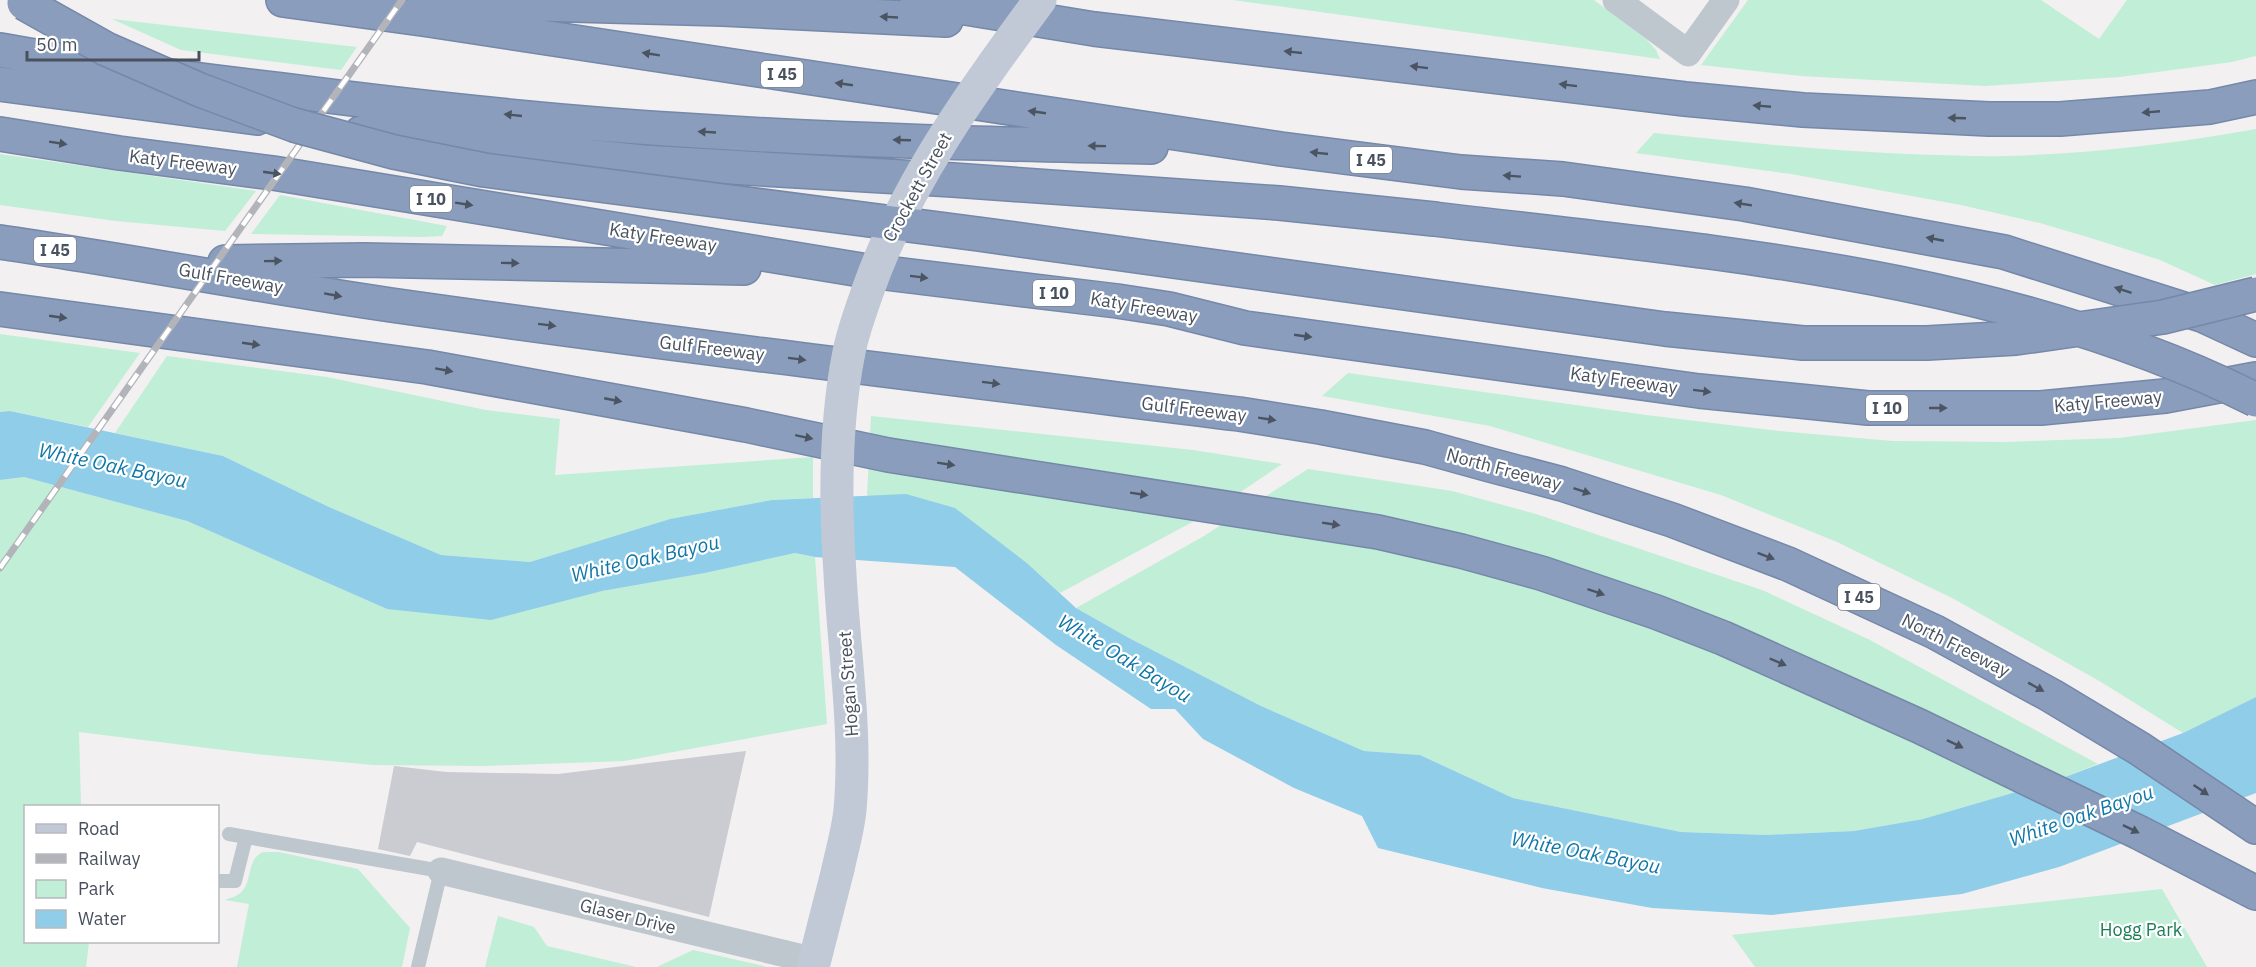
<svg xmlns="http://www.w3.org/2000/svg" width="2256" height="967" viewBox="0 0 2256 967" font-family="'IBM Plex Sans',sans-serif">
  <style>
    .green { fill: #c0eed7 }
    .water { fill: #8fcde9 }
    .building { fill: #caccd2 }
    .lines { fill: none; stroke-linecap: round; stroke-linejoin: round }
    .highway-casing { stroke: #7588a9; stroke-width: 36 }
    .lane { stroke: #bec6ce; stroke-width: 14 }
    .street { stroke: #bec6ce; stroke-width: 27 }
    .secondary { stroke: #c1c9d6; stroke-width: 33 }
    .highway { stroke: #8a9dbd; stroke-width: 33 }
    .rail-casing { stroke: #b2b4ba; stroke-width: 7 }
    .rail { stroke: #fff; stroke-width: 4.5; stroke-dasharray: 14; stroke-linecap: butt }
    .highway-bridge-casing { stroke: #7588a9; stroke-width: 36; stroke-linecap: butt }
    .secondary-bridge { stroke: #c1c9d6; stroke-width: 33 }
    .highway-bridge { stroke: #8a9dbd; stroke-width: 33 }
    .oneway { fill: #4b5562 }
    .labels { text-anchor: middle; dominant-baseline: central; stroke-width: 4.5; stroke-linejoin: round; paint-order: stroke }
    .shield { fill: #fff; stroke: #7f858e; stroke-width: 1.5 }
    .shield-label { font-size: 16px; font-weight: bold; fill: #48515d }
    .street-label { font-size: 18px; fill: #48515d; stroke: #fff }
    .park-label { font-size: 18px; fill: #1a7d57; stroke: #fff }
    .water-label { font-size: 20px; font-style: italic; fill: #1177a7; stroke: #fff }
  </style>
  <rect width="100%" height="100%" fill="#f2f0f0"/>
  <path class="green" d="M1233,0h361l52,39 10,11 4,9z
    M1748,0h293l58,39 28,-39h129v56l-24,6 -112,15 -135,9 -184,-10 -100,-11z
    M112,19l245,28 -16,23 -160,-20z
    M2256,129v145l-41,11 -55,-25 -66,-21 -54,-16 -79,-18 -170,-31 -155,-21 18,-20c94,10 187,19 281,22 23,0 45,2 68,1 85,-2 169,-12 253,-27z
    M0,154l256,37 -31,40 -109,-10 -116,-16z
    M280,195l167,31 -5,10 -20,1 -171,-3z
    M0,334l140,19 -52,74 -78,-16 -10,1z
    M167,356l160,21 159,33 74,9 -5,56 258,-18v41l-41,2 -102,19 -140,43 -89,-7 -112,-48 -106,-51 -108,-23z
    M1348,373l298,42 133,16 113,10 114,1 113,-4 137,-18v277l-73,36 -82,-51 -147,-83 -117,-57 -116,-47 -231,-69 -168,-30z
    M871,416l322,34 89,14 -71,48 -151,81 -32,-29 -161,-69z
    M1308,469l144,22 84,23 226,76 106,49 230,125 -41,16 -134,39 -69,12 -88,4 -85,-3 -168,-34 -93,-43 -56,-4 -103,-45 -132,-68 -53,-30 128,-72z
    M24,477l163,44 200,88 215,-18 103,-18 90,-20 20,4 12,167 -203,37 -139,5 -112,-1 -117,-11 -177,-22 2,74h-55v136h63l-3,25h-86v-487z
    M263,852h16l79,17 52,59 -8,39h-165l12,-63 -24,-4c4,-2 10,-3 14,-6 15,-11 6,-34 24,-42z
    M2162,889l45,78h-452l-23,-32z
    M498,916l36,11 13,19 89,21h-151z
    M693,950l75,17h-111z"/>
  <path class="water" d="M10,411l213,45 106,51 112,48 89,7 140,-43 102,-19 134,-6 49,14 73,56 48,44 53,30 132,68 103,45 56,4 93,43 168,34 85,3 88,-4 69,-12 134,-39 126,-47 73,-36v96l-197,74 -97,27 -190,21 -120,-7 -110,-20 -164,-40 -16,-32 -68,-28 -91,-49 -28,-30h-24l-95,-64 -101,-78 -140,-10 -20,-4 -90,20 -103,18 -111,29 -104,-11 -200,-88 -163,-44 -24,3v-68z"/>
  <path class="building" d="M746,751l-37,166 -292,-75 -7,14 -32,-7 16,-83 52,6 112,2z"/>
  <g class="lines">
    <defs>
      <path id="highway" d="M283,0l146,20 852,129 180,23 102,7 181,25 260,48 198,63 54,25
        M917,0l177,29 591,70 118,11 186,9h71l150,-12 46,-10
        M425,1l298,8 223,11
        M0,50c93,17 188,29 282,40 138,18 277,33 416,41 151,10 302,13 453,16
        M0,84l257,34
        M361,133l282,29 310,18 326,23 155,16
        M0,134l119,19 154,20 588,97 256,31 52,8 76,19 454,63 169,17h173l124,-12 91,-17
        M0,242c131,19 260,44 391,63 282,40 565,74 848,109l81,13 105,20 65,18 72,19 110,36 116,44 147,68 117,64 88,53 116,78
        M225,262l139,-2 380,8
        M0,309l427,58 319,58 142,30 490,77 83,19 80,22 115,39 67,26 196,88 221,107 116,60"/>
    </defs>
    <use href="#highway" class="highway-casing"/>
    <path class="lane" d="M229,834l212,37 -23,96
      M218,881h17l11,-44"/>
    <path class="street" d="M1616,0l72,53 38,-53
      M441,871l374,90"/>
    <path class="secondary" d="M813,967l25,-98"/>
    <use href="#highway" class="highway"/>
    <defs>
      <path id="rail" d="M0,568l402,-568"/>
    </defs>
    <use href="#rail" class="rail-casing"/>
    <use href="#rail" class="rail"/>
    <defs>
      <path id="highway-bridge" d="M24,3l82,46 94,41 94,35 100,27 90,18 494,64 687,95 138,14h124l89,-5 147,-21 93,-23
        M1434,219c275,33 572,55 822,181"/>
    </defs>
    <use href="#highway-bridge" class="highway-bridge-casing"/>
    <path class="secondary-bridge" d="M838,869c4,-19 10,-39 12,-59 7,-79 -6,-157 -10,-236 -5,-71 -5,-152 9,-222 4,-21 12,-42 19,-62 38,-108 105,-199 172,-290"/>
    <use href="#highway-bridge" class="highway-bridge"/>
  </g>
  <defs><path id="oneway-solid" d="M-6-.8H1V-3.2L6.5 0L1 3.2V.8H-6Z" transform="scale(1.5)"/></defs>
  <g class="oneway">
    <use href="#oneway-solid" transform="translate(889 17) rotate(-177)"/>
    <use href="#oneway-solid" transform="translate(1293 52) rotate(-174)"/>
    <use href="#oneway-solid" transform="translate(651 54) rotate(-171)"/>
    <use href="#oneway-solid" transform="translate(1419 67) rotate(-173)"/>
    <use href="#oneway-solid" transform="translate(844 84) rotate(-172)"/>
    <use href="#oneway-solid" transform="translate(1568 85) rotate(-173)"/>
    <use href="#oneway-solid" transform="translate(1762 106) rotate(-175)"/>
    <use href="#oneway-solid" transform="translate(1037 112) rotate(-172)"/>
    <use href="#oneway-solid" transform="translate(2151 112) rotate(175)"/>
    <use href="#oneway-solid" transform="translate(513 115) rotate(-174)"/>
    <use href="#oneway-solid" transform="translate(1957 118) rotate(-178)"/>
    <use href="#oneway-solid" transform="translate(707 132) rotate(-177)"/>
    <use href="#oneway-solid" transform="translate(902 140) rotate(-178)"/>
    <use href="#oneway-solid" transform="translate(58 143) rotate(9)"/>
    <use href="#oneway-solid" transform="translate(1097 146) rotate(-179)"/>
    <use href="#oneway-solid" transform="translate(1319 153) rotate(-174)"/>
    <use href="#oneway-solid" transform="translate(272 173) rotate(8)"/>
    <use href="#oneway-solid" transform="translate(1512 176) rotate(-176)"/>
    <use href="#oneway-solid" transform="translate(464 204) rotate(9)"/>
    <use href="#oneway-solid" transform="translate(1743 204) rotate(-171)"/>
    <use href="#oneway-solid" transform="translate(1935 239) rotate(-169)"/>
    <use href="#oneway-solid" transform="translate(273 261) rotate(-1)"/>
    <use href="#oneway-solid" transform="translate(510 263) rotate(1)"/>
    <use href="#oneway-solid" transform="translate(919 277) rotate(7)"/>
    <use href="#oneway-solid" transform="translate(2123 290) rotate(-162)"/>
    <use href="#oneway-solid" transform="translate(333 295) rotate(10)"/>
    <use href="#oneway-solid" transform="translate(58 317) rotate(8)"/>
    <use href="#oneway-solid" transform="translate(547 325) rotate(7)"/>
    <use href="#oneway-solid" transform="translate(1303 336) rotate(8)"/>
    <use href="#oneway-solid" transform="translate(251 344) rotate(8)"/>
    <use href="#oneway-solid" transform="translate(797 359) rotate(7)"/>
    <use href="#oneway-solid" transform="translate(444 370) rotate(10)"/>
    <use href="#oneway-solid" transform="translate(991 383) rotate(7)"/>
    <use href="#oneway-solid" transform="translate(1702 391) rotate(7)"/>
    <use href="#oneway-solid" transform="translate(613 400) rotate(11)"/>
    <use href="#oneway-solid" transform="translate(1938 408)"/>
    <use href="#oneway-solid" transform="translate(1267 419) rotate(9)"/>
    <use href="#oneway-solid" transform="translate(804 437) rotate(12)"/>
    <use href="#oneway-solid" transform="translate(946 464) rotate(9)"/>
    <use href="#oneway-solid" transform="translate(1582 491) rotate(18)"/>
    <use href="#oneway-solid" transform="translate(1139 494) rotate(9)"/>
    <use href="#oneway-solid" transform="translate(1331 524) rotate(9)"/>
    <use href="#oneway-solid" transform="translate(1766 556) rotate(21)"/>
    <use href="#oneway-solid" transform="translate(1596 592) rotate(19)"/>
    <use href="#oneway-solid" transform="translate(1778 662) rotate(23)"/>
    <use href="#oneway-solid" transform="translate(2036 687) rotate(29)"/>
    <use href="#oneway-solid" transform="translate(1955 744) rotate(26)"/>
    <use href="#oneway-solid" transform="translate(2201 790) rotate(34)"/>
    <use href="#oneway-solid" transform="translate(2131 829) rotate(26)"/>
  </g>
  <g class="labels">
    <g class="shield">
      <rect x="761" y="61" width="42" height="26" rx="4.5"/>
      <rect x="1350" y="147" width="42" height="26" rx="4.5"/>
      <rect x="410" y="186" width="42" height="26" rx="4.5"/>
      <rect x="34" y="237" width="42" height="26" rx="4.5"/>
      <rect x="1033" y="280" width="42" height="26" rx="4.5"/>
      <rect x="1866" y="395" width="42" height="26" rx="4.5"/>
      <rect x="1838" y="584" width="42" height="26" rx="4.5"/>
    </g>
    <g class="shield-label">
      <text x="782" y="74">I 45</text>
      <text x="1371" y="160">I 45</text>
      <text x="431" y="199">I 10</text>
      <text x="55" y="250">I 45</text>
      <text x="1054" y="293">I 10</text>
      <text x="1887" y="408">I 10</text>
      <text x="1859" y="597">I 45</text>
    </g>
    <g class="street-label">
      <text transform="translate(183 162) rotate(7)">Katy Freeway</text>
      <text transform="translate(917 187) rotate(-61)">Crockett Street</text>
      <text transform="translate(663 237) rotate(9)">Katy Freeway</text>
      <text transform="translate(231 278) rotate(10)">Gulf Freeway</text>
      <text transform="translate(1144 307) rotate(10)">Katy Freeway</text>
      <text transform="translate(712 348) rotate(7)">Gulf Freeway</text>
      <text transform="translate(1624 380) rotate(8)">Katy Freeway</text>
      <text transform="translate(2108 401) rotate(-5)">Katy Freeway</text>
      <text transform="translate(1194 409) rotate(7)">Gulf Freeway</text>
      <text transform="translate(1504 469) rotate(15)">North Freeway</text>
      <text transform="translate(1956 645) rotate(27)">North Freeway</text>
      <text transform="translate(848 684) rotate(-94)">Hogan Street</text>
      <text transform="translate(628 916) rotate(14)">Glaser Drive</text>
    </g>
    <g class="park-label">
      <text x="2141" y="929">Hogg Park</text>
    </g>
    <g class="water-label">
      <text transform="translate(113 465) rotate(12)">White Oak Bayou</text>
      <text transform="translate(645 558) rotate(-13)">White Oak Bayou</text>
      <text transform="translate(1125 658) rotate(31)">White Oak Bayou</text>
      <text transform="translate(2081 815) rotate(-19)">White Oak Bayou</text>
      <text transform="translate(1586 852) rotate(11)">White Oak Bayou</text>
    </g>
  </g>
  <rect x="24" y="805" width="195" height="138" fill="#ffffff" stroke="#b6b9be" stroke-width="1.5"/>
  <rect x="36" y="824" width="30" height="9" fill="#c1c9d6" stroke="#b6b9be" stroke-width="1.5"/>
  <text x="78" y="835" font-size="18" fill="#48515d">Road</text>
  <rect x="36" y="854" width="30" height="9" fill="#b2b4ba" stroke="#b6b9be" stroke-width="1.5"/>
  <text x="78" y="865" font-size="18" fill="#48515d">Railway</text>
  <rect x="36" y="880" width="30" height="18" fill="#c0eed7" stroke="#b6b9be" stroke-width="1.5"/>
  <text x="78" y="895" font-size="18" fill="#48515d">Park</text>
  <rect x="36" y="910" width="30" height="18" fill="#8fcde9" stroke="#b6b9be" stroke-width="1.5"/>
  <text x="78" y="925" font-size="18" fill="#48515d">Water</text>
  <path d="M27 51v9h172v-9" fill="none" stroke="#48515d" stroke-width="3"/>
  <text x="36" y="51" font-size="18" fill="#48515d" stroke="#ffffff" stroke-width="4.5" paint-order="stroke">50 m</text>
</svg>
